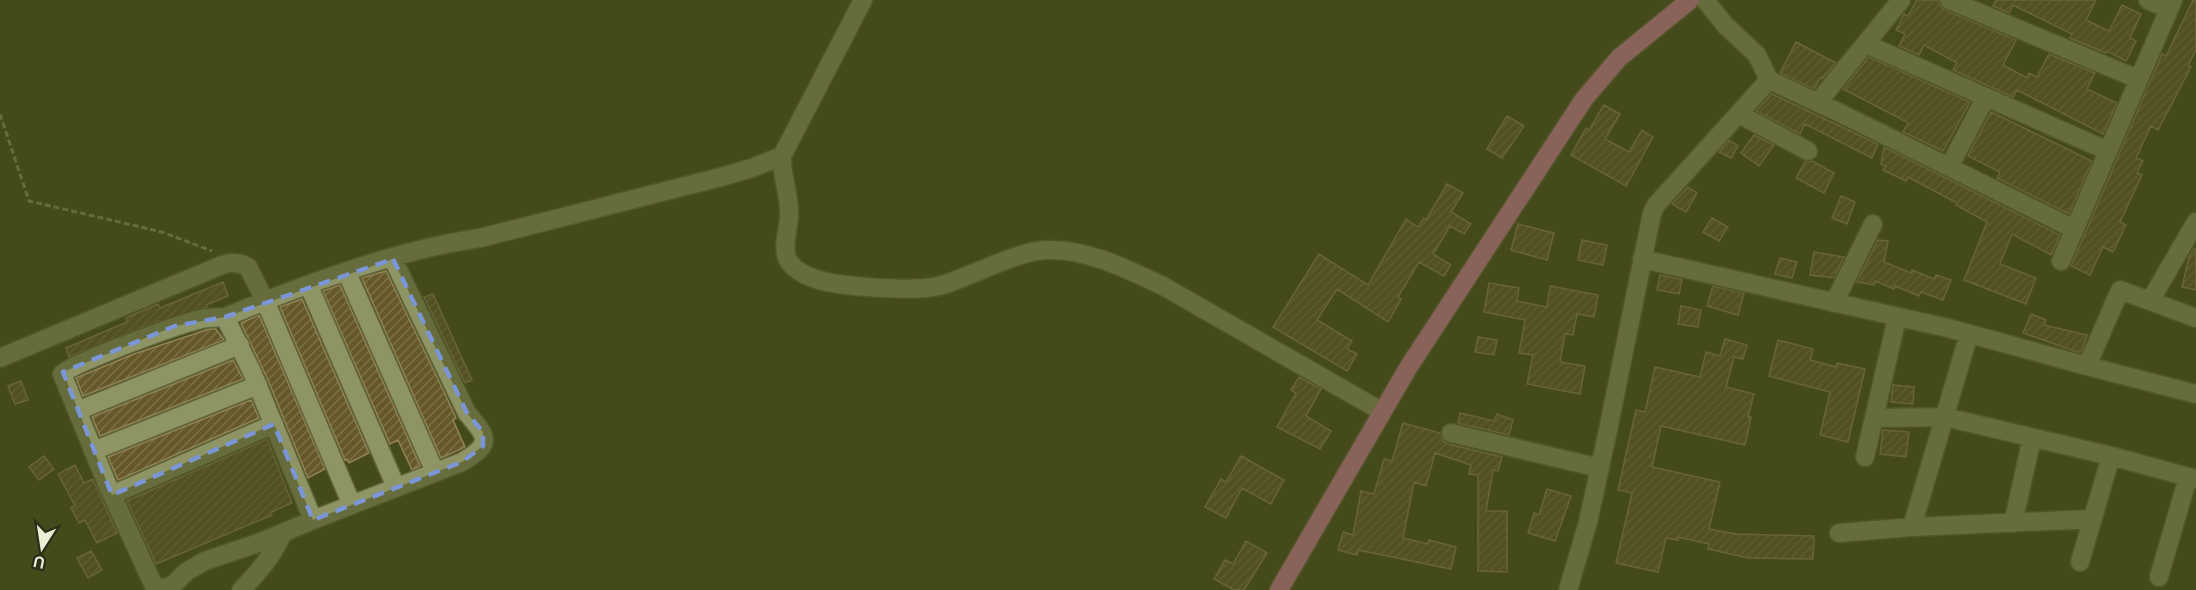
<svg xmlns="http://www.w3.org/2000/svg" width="2196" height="590" viewBox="0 0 2196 590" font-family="Figtree,sans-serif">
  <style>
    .building { fill: url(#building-hatch); stroke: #928454; stroke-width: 1.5 }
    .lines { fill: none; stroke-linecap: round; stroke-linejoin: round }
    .minor-casing { stroke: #61653c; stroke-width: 21 }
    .highway-casing { stroke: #61653c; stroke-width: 21 }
    .path { stroke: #8d916c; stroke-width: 3; stroke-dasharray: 6 3; stroke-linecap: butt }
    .minor { stroke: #8e9463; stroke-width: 18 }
    .highway { stroke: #dc7ea6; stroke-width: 18 }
    .marked { fill: none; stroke: #7a96d7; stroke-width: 4.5; stroke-dasharray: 12 8; stroke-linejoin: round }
  </style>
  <defs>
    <pattern id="building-hatch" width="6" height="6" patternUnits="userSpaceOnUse" patternTransform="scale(1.5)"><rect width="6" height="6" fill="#655829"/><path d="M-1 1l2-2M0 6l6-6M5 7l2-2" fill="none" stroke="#7b7047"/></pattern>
  </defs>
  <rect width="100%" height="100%" fill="#454a1b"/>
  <path class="building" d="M1917,0h21l2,6 5,4 71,30 -13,25 24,13 2,-5 8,4 12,-23 46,19 -8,16 30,14 -14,31 -86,-44 -4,7 -60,-27 4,-7 -33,-18 -5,10 -20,-9 6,-12 -9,-4 8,-16 4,2z
    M1996,0h100l-10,20 23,11 13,-26 19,9 -11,24 6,3 -10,20 -19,-10 -1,2 -36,-15 2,-4 -59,-29 -4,8 -16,-7z
    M2193,0h3v49l-8,17 3,1 -33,63 -7,-4 -15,32 7,3 -6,12 5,2 -22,47 6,3 -13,27 -10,-5 -13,28 -19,-9 91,-212 4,2z
    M1796,42l40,21 -13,15 -2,-1 -7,12 -34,-16z
    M1869,57l101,45 -27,49 -40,-19 5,-9 -1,-1 -64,-33z
    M1772,94l106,50 -6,14 -67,-34 -5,10 -44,-23z
    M1604,105l16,9 -15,25 24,13 13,-22 11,7 -27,49 -55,-31 15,-27 3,2z
    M1991,112l101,49 -23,53 -72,-36 3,-6 -32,-16z
    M1507,116l17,10 -22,32 -15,-9z
    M1754,135l20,10 -15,21 -18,-13z
    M1729,140l9,6 -7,12 -12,-6z
    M1884,147l176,88 -9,20 -39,-21 -12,30 36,14 -10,26 -62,-24 23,-58 -31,-17 1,-2 -49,-26 -2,4 -23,-11 3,-4 -5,-2z
    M1812,161l22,12 -10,20 -28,-15 9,-16z
    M1447,184l16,9 -12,19 20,12 -7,10 -14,-8 -17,28 18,11 -7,11 -25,-14 -21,35 3,2 -13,23 -51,-33 -20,31 35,21 -5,8 10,5 -10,17 -74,-44 46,-73 49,31 38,-66 12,8 6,-9 2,2z
    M1688,187l9,6 -11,19 -14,-8z
    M1841,196l14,6 -8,22 -15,-6z
    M1712,218l16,9 -9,14 -16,-9z
    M1518,224l36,9 -7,27 -36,-10z
    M1582,240l25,5 -4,20 -25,-5z
    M1878,240l10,1 -4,21 27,11 1,-3 22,9 2,-4 15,5 -8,20 -22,-8 -2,4 -24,-10 -1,3 -19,-8 -1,4 -17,-3z
    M2194,249h2v41l-14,-3 7,-30z
    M1814,252l30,5 -10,21 -24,-3z
    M1780,258l17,4 -5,16 -17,-4z
    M386,271l58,121 12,26 -3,2 12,27 -24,11 -79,-180z
    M1660,275l22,4 -3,15 -22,-4z
    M223,282l5,14 -22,9 1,2 -56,17 -82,33 -3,-9 61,-26 -1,-4 32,-14 2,4z
    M1489,283l30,5 -2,13 30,6 3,-21 48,9 -4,22 -17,-3 -4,21 -8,-1 -5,28 25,4 -5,28 -53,-10 6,-29 -14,-2 6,-33 -41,-8z
    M340,285l80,181 -8,4 -14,-30 -8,4 -67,-153z
    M1713,286l31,7 -6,22 -31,-9z
    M433,294l39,86 -7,3 -41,-86z
    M302,299l67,154 -20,10 -2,-4 -2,1 -65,-153z
    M1681,306l20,4 -3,17 -20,-3z
    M2031,314l15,6 -2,5 43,10 -6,18 -58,-20z
    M259,315l66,154 -17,9 -40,-98 -27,-57z
    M209,329h7l8,11 -141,56 -7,-18 58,-24z
    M1478,337l19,3 -3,15 -19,-3z
    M1725,339l22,6 -4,14 -9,-2 -8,30 28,7 -6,23h3l-6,28 -84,-19 -9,41 68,15 -11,47 27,5 78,2 -1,23 -65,-1 -40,-9 1,-5 -31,-7v3l-12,-2 -8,34 -42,-9 16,-70 -14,-3 18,-80 9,2 10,-45 45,10 6,-25 14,4z
    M1778,340l35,9 -3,11 26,7 1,-4 28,6 -17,73 -28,-7 10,-43 -61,-16z
    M233,360l10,19 -143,57 -8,-19z
    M1299,377l22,12 -15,27 25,15 -11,18 -43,-22 19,-34 -5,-3z
    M21,381l7,19 -13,4 -7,-18z
    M1893,385l21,2 -1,17 -22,-2z
    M251,400l8,18 -141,62 -10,-23z
    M1460,413l34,8 3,-7 16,6 -4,15 -51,-12z
    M1403,423l37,10 3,8 5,3 54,13 -4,14 -5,-1 -7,41h21v61l-29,-1v-96l-9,-1 2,-9 -36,-12 -9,33 -12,-4 -11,56 25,6 1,-4 27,7 -5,22 -93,-19 -1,5 -19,-5 5,-18 10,3 8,-44 13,3 10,-35 8,2z
    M1883,430l26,2 -3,25 -26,-3z
    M267,439l25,64 -21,9 1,3 -116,49 -29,-63z
    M44,456l10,13 -15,11 -10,-13z
    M1241,456l43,24 -13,24 -29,-16 -16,30 -21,-11 16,-28 5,3z
    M75,465l9,18 9,-4 24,54 -20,10 -12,-23 -6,3 -8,-15 4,-2 -17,-32z
    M1547,489l24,7 -16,45 -27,-8 6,-20 5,2z
    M1246,541l21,12 -23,37h-10l-20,-11 11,-19 8,4z
    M91,551l11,19 -14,8 -11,-20z"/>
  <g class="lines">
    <defs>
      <path id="minor" d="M863,0l-81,156c-1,20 8,38 7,59 0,14 -9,36 1,48 5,7 15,12 23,15 23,9 102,14 126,8 32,-9 77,-35 108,-36 41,-1 80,19 116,36l218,125
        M1949,0l189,79
        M2148,0l21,9
        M1866,44l242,107
        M1769,80l71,33 234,116
        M1818,102l83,-102
        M1739,114l69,37
        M1949,167l37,-70
        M1642,259l306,69 139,38 33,-76 30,11 46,-79
        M2061,261l112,-261
        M347,273l88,199
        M309,286l87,201
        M2150,301l46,17
        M1834,303l39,-79
        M225,317l27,55 61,148 -52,22 -56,19 -19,11 -13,13 -13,4 -7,-5 -46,-100 -45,-110c10,-11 124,-53 144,-56 6,-1 13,0 19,-1z
        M225,317c78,-32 171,-67 255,-79l241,-61 31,-9 30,-12
        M0,358l222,-93c9,-3 17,-3 26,2l18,36 86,202
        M2087,366l109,28
        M77,411l163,-66
        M1874,418l71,-1 166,39 85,23
        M1451,433l149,35
        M93,451l165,-66
        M1865,457l32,-139
        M112,495l162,-71
        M313,520l149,-58c32,-19 25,-25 5,-49l-74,-154
        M2013,523l19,-85
        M1912,527l57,-193
        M1839,533l73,-6 180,-8
        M2080,562l31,-106
        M2159,577l29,-100
        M241,590c18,-18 31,-34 42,-57
        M1568,590l20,-68 19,-87 45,-222 4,-8 113,-125 -12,-25 -32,-30 -20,-25"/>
      <path id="highway" d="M1279,590l129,-222 176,-269 35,-41 71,-58"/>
    </defs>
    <use href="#minor" class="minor-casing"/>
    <use href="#highway" class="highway-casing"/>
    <path class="path" d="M0,114l29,87 133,31 50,19"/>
    <use href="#minor" class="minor"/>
    <use href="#highway" class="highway"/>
  </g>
  <path d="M0 0H2196V590H0ZM393,259l74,154 16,19v14l-21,16 -149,58 -39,-96 -162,71 -49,-123 112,-46 50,-9z" fill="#454a1b" fill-opacity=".55" fill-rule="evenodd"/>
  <path class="marked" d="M393,259l74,154 16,19v14l-21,16 -149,58 -39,-96 -162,71 -49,-123 112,-46 50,-9z"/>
  <g transform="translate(42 548) rotate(192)" stroke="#2b2e1a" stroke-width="4.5" paint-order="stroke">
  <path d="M0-4.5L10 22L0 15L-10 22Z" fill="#ebefd5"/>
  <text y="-9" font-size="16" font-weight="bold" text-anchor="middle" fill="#ebefd5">U</text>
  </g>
</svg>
